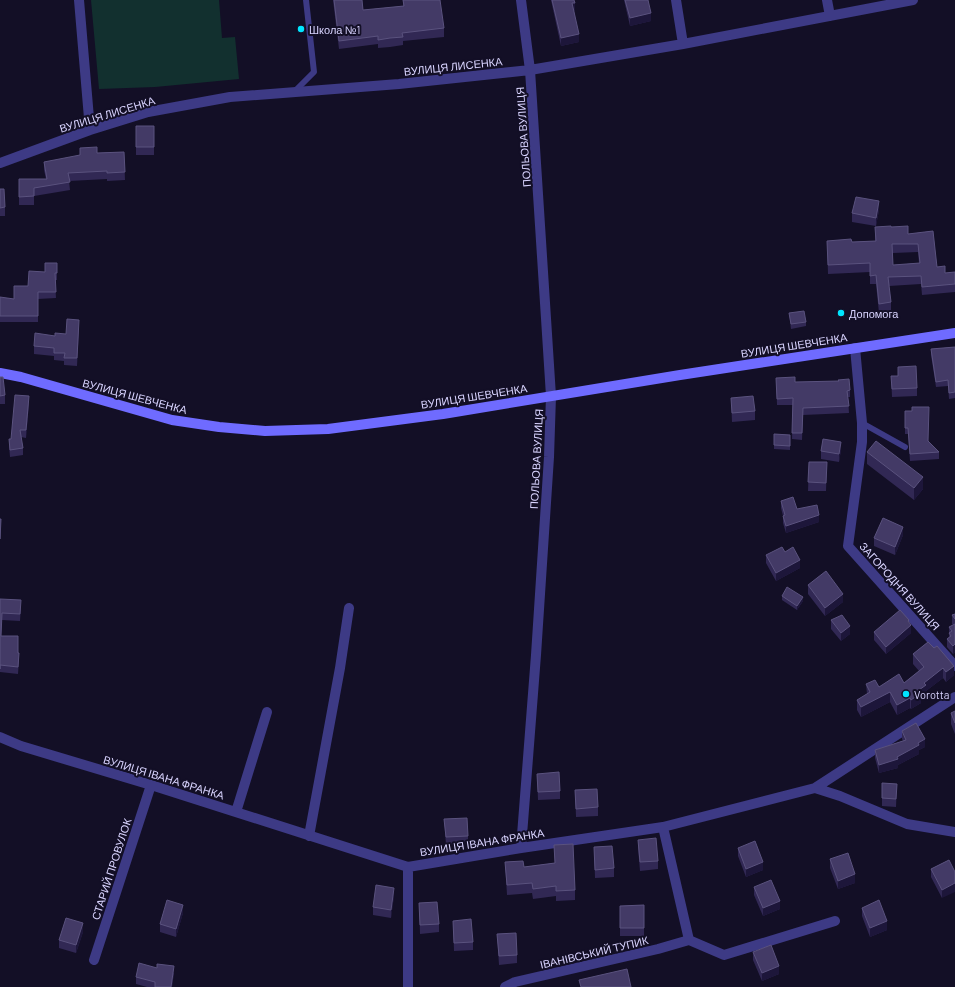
<svg xmlns="http://www.w3.org/2000/svg" width="955" height="987" viewBox="0 0 955 987" font-family="Barlow,sans-serif">
  <style>
    .green { fill: #12302f }
    .lines { fill: none; stroke-linecap: round; stroke-linejoin: round }
    .lane { stroke: #3d3a85; stroke-width: 6 }
    .street { stroke: #3d3a85; stroke-width: 10 }
    .secondary { stroke: #6f6bff; stroke-width: 10 }
    .wall { fill: #312854; fill-rule: evenodd }
    .shaded-wall { fill: #1d163a }
    .building { fill: #433a66; stroke: #5a527e; fill-rule: evenodd }
    .poi-dot { fill: #00e5ff; stroke: #130f26; stroke-width: 1.5 }
    .labels { text-anchor: middle; dominant-baseline: central; stroke-width: 4; stroke-linejoin: round; paint-order: stroke }
    .poi-label { font-size: 11px; fill: #d9d4ff; stroke: #130f26; text-anchor: start }
    .street-label { font-size: 11px; fill: #d9d4ff; stroke: #130f26 }
  </style>
  <rect width="100%" height="100%" fill="#130f26"/>
  <path class="green" d="M91,0h128l3,38 13,-1 4,42 -84,8 -56,2z"/>
  <g class="lines">
    <path class="lane" d="M295,91l19,-19 -8,-72
      M862,423l43,24"/>
    <path class="street" d="M79,0l11,130
      M521,0l9,70 21,326 -2,61 -13,198 -15,193
      M676,0l7,44
      M827,0l3,16
      M0,163l90,-33 58,-18 82,-15 169,-13 131,-14 153,-26 230,-44
      M855,348l7,75v19l-14,104 107,120
      M0,737l21,9 130,39 257,82 113,-19 142,-21 152,-39 140,-91
      M815,788l25,8 67,28 48,8
      M236,812l31,-100
      M309,836l31,-168 9,-60
      M689,940l35,15 111,-34
      M94,960l57,-175
      M408,987v-120
      M505,987l10,-5 143,-33 31,-9 -26,-113"/>
    <path class="secondary" d="M0,373l21,4 151,43 47,7 46,4 63,-2 115,-15 237,-39 275,-42"/>
  </g>
  <path class="wall" d="M333,0h29l1,10 40,-4v-6l41,28v9l-41,4v4l-13,2 -12,1v-4l-39,5z
    M551,0h23l1,11h-1l5,31 -18,4z
    M624,0h24l3,21 -21,5z
    M136,126h18v29h-18z
    M124,152l1,28 -18,1v-2l-38,2 1,9 -36,6v9h-15v-26h27l-2,-9v-8l53,-9z
    M0,189l5,18v9h-5z
    M879,210l-3,16 -24,-4v-9z
    M875,227h16l17,7 25,-3 4,36 8,6 10,-1v20l-33,3 -1,-11 -32,2 2,16v9l-12,2 -3,-29h-6v-12l-42,2 -1,-33 25,1 23,-1zM918,252l1,11 -26,2v-12z
    M57,263v17h-2l1,18 -18,1v23h-38v-25l14,2 31,-27z
    M789,313l17,9v4l-15,3z
    M79,327l-2,39 -13,-1v-4l-10,-1v-4l-20,-2v-8l21,-10 11,-2z
    M955,347v51l-6,1 -1,-13 -12,1 -5,-32v-6z
    M898,367l19,21v8l-25,1 -1,-21h7z
    M0,377l5,18v9h-5z
    M776,378l19,4 55,8v7h-2l1,16 -46,2 -1,25 -10,-1 1,-34h-16z
    M731,398l24,13v9l-23,2z
    M29,403l-3,35 -5,-1 2,11v7l-13,2 -1,-11v-7h2z
    M905,411l23,30 11,11v7l-29,2 -2,-27h-3z
    M774,434l16,1v15l-16,-1z
    M841,450l-2,12 -18,-3v-8z
    M867,452l56,37 -9,11 -47,-36z
    M809,462h18l-1,29h-18z
    M781,501l16,8 22,13 -33,11 -3,-10v-7l-2,-8z
    M903,535l-8,20 -21,-9v-8z
    M785,552l15,16 -24,13 -10,-18v-8z
    M808,585l35,17 -18,14 -17,-22z
    M782,596l21,5 -6,9 -15,-10z
    M0,599l21,7 -1,15 -18,-1 -1,16 17,17 1,7 -1,14 -18,-2v4z
    M955,614v38l-2,2 -6,-7v-8l2,-2v-10l4,-2 -1,-1v-9z
    M831,620l19,14 -9,7 -10,-12z
    M909,622l2,11 -25,21 -12,-14v-8z
    M928,642l26,33 -8,7 -3,-4 -17,13v4l-5,3v5l-10,6 -1,-1 -13,7 -7,-13 -29,15 -4,-7v-10l10,-6 -1,-10 13,3 25,-4 15,-12 -6,-7v-10z
    M955,711v23l-4,-10v-11z
    M902,731l23,16 -6,3v4l-21,11v3l-19,5 -4,-15v-8l28,-9 -1,-2z
    M537,774l23,17v8l-22,1z
    M882,783l15,1 -1,23 -14,-1z
    M575,790l23,17v9l-22,1z
    M444,819l24,17v8l-22,1z
    M638,840l20,21v8l-18,2 -2,-23z
    M554,845l21,45v10l-19,1v-5l-23,3 -1,-6 -25,2 -2,-33 19,5 31,-4z
    M594,847l20,21v9l-19,1z
    M738,848l25,22 -17,7 -8,-21z
    M830,859l25,24 -17,6 -8,-21z
    M949,860l-7,38 -11,-21v-8z
    M754,887l26,22 -17,7 -9,-21z
    M394,896l-3,22 -18,-3v-8z
    M419,903l20,21v8l-19,2z
    M644,905v31h-24v-30z
    M862,908l25,22 -17,7 -8,-21z
    M183,913l-7,24 -16,-5v-8z
    M453,921l20,21v8l-19,1z
    M83,932l-7,21 -17,-5v-8z
    M497,934l20,21v8l-18,2z
    M753,952l26,22 -17,7 -9,-21z
    M174,973l-2,14h-25l-11,-3v-7z"/>
  <path class="shaded-wall" d="M572,3h3v8h-3z
    M651,13v8l-21,5v-8z
    M579,34v8l-18,4v-8z
    M879,201v9l-3,16v-8z
    M79,320v7l-2,39v-8z
    M29,396v7l-3,35v-8z
    M841,442v8l-2,12v-8z
    M923,477v12l-9,11v-12z
    M819,515v7l-33,11v-7z
    M903,527v8l-8,20v-8z
    M800,560v8l-24,13v-8z
    M843,594v8l-18,14v-8z
    M803,597v4l-6,9v-4z
    M909,620v7l2,-2v8l-25,21v-7z
    M850,626v8l-9,7v-8z
    M955,644v8l-2,2v-8z
    M954,666v9l-8,7v-10z
    M943,668v10l-17,13v4l-5,3v5l-10,6v-9l13,-17z
    M890,692v10l-29,15v-10z
    M910,698v10l-13,7v-10z
    M925,739v8l-6,3v4l-21,11v3l-19,5v-8l18,-8 21,-14z
    M763,862v8l-17,7v-8z
    M855,874v9l-17,6v-8z
    M955,883v9l-13,6v-8z
    M394,888v8l-3,22v-8z
    M780,901v8l-17,7v-8z
    M183,905v8l-7,24v-8z
    M887,921v9l-17,7v-9z
    M83,923v9l-7,21v-8z
    M174,966l-2,21h-1z
    M779,966v8l-17,7v-8z"/>
  <path class="building" d="M334,0h28l1,10 41,-4 -1,-6h37l4,28 -42,5 1,4 -13,1 -12,2v-4l-39,5z
    M552,0h22l1,3h-3l7,31 -18,4z
    M625,0h23l3,13 -21,5z
    M136,126h18v21h-18z
    M97,147v6l27,-1 1,20 -18,1v-2l-39,2 2,9 -36,6v8l-15,1v-18h28l-3,-17 36,-7v-7z
    M0,189h4l1,18 -5,1z
    M856,197l23,4 -3,17 -24,-5z
    M891,226v1l17,-1v8l25,-3 4,36 8,-1v7l10,-1v12l-33,3 -1,-11 -33,1 3,25 -12,2 -3,-29 -6,1v-13l-42,2 -1,-24 24,-2 1,3 24,-1 -1,-14zM892,244h26l2,19 -27,2z
    M45,263h12v10h-2l1,19h-18v24h-38v-19l14,2v-13h14l1,-15 16,1z
    M804,311l2,11 -15,2 -2,-11z
    M67,319l12,1 -2,38h-13l1,-5h-11v-5l-20,-2 1,-13 20,3v-3l11,1z
    M955,347v45l-6,1 -1,-13 -12,2 -5,-33z
    M916,366l1,22 -25,1 -1,-13h7v-9z
    M0,377h3l2,18 -5,1z
    M795,377v5l44,-1 -1,-1 11,-1 1,11 -3,1 2,15 -46,2 -1,25h-10l1,-35 -16,1 -1,-21z
    M15,395l14,1 -3,34h-6l3,18 -13,2 -1,-11h2z
    M753,396l2,15 -23,2 -1,-15z
    M912,407h17l-1,34 11,11 -29,2 -2,-26h-3v-17h7z
    M774,434l16,1v11l-16,-1z
    M823,439l18,3 -2,12 -18,-3z
    M876,441l47,36 -9,11 -47,-36z
    M809,462h18l-1,21 -18,-1z
    M793,497l4,12 20,-4 2,10 -33,11 -3,-10 2,-1 -4,-14z
    M883,518l20,9 -8,20 -21,-9z
    M0,519h1l-1,20z
    M782,547l3,5 8,-5 7,13 -24,13 -10,-18z
    M826,571l17,23 -18,14 -17,-23z
    M787,587l16,10 -6,9 -15,-10z
    M0,599l21,1 -1,14 -18,-1 -1,23h17v17h1l-1,14 -18,-2v4z
    M900,610l9,10 -1,1 3,4 -25,22 -12,-15z
    M955,614v5l-3,-4z
    M842,615l8,11 -9,7 -10,-13z
    M955,624v20l-2,2 -6,-7 4,-3 -2,-3 3,-2 -3,-4z
    M928,642l6,6 3,-2 17,20 -8,6 -3,-4 -19,15 2,2 -7,5 2,3 -10,7 -1,-2 -13,7 -7,-13 -29,15 -4,-7 13,-8 -4,-8 9,-4 4,7 20,-13 5,9 20,-16 -11,-13z
    M955,711v12l-4,-10z
    M916,723l9,16 -7,4 1,2 -22,12 1,2 -19,6 -4,-15 31,-10 -4,-9z
    M559,772l1,19 -22,1 -1,-18z
    M882,783l15,1 -1,15 -14,-1z
    M597,789l1,18 -22,2 -1,-19z
    M467,818l1,18 -22,1 -2,-18z
    M656,838l2,23 -18,1 -2,-22z
    M755,841l8,21 -17,7 -8,-21z
    M573,844l2,46 -19,1v-5l-23,3 -1,-6 -25,2 -2,-23 18,-1 1,6 31,-4 -1,-18z
    M612,846l2,22 -19,2 -1,-23z
    M848,853l7,21 -17,7 -8,-22z
    M949,860l6,12v11l-13,7 -11,-21z
    M771,880l9,21 -17,7 -9,-21z
    M376,885l18,3 -3,22 -18,-3z
    M167,900l16,5 -7,24 -16,-5z
    M879,900l8,21 -17,7 -8,-20z
    M437,902l2,22 -19,1 -1,-22z
    M644,905v23h-24v-22z
    M66,918l17,5 -7,22 -17,-5z
    M471,919l2,23 -19,1 -1,-22z
    M516,933l1,22 -18,1 -2,-22z
    M771,945l8,21 -17,7 -9,-21z
    M139,963l18,5v-4l17,2 -3,21h-16v-5l-19,-5z
    M627,969l4,18h-50l-2,-7z"/>
  <g class="poi-dot">
    <circle cx="301" cy="29" r="4"/>
    <circle cx="841" cy="313" r="4"/>
    <circle cx="906" cy="694" r="4"/>
  </g>
  <g class="labels">
    <g class="poi-label">
      <text x="309" y="29">Школа №1</text>
      <text x="849" y="313">Допомога</text>
      <text x="914" y="694">Vorotta</text>
    </g>
    <g class="street-label">
      <text transform="translate(453 66) rotate(-6)">ВУЛИЦЯ ЛИСЕНКА</text>
      <text transform="translate(107 114) rotate(-17)">ВУЛИЦЯ ЛИСЕНКА</text>
      <text transform="translate(523 137) rotate(-94)">ПОЛЬОВА ВУЛИЦЯ</text>
      <text transform="translate(794 345) rotate(-9)">ВУЛИЦЯ ШЕВЧЕНКА</text>
      <text transform="translate(135 396) rotate(15)">ВУЛИЦЯ ШЕВЧЕНКА</text>
      <text transform="translate(474 396) rotate(-9)">ВУЛИЦЯ ШЕВЧЕНКА</text>
      <text transform="translate(536 459) rotate(-87)">ПОЛЬОВА ВУЛИЦЯ</text>
      <text transform="translate(900 586) rotate(48)">ЗАГОРОДНЯ ВУЛИЦЯ</text>
      <text transform="translate(164 777) rotate(17)">ВУЛИЦЯ ІВАНА ФРАНКА</text>
      <text transform="translate(482 842) rotate(-9)">ВУЛИЦЯ ІВАНА ФРАНКА</text>
      <text transform="translate(111 869) rotate(-72)">СТАРИЙ ПРОВУЛОК</text>
      <text transform="translate(594 952) rotate(-13)">ІВАНІВСЬКИЙ ТУПИК</text>
    </g>
  </g>
</svg>
